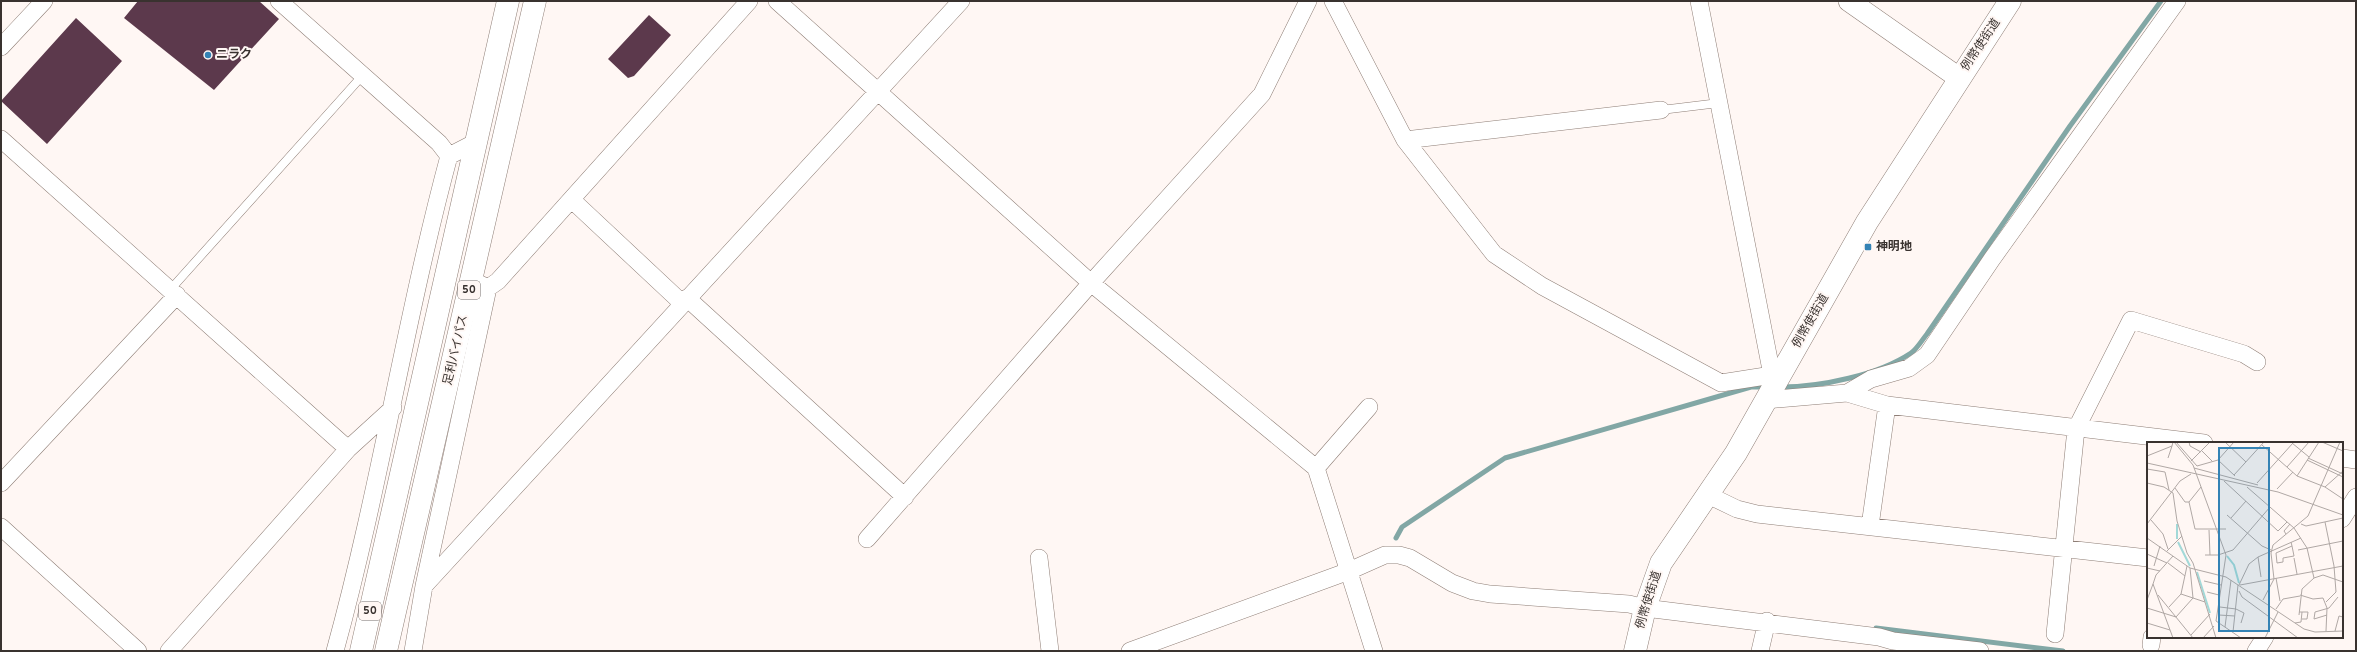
<svg xmlns="http://www.w3.org/2000/svg" width="2357" height="652" viewBox="0 0 2357 652" font-family="Overpass,'Noto Sans JP',sans-serif">
  <style>
    .lines { fill: none; stroke-linecap: round; stroke-linejoin: round }
    .stream { stroke: #82a7a5; stroke-width: 5 }
    .building { fill: #5c394c }
    .service-casing { stroke: #8e7e76; stroke-width: 9 }
    .minor-casing { stroke: #8e7e76; stroke-width: 18 }
    .tertiary-casing { stroke: #8e7e76; stroke-width: 22 }
    .secondary-casing { stroke: #8e7e76; stroke-width: 23 }
    .trunk-casing { stroke: #8e7e76; stroke-width: 23 }
    .service { stroke: #fff; stroke-width: 8 }
    .minor { stroke: #fff; stroke-width: 17 }
    .tertiary { stroke: #fff; stroke-width: 21 }
    .secondary { stroke: #fff; stroke-width: 22 }
    .trunk { stroke: #fff; stroke-width: 22 }
    .poi-dot { fill: #3483b5; stroke: #fff7f4; stroke-width: 1.5 }
    .labels { text-anchor: middle; dominant-baseline: central; stroke-width: 4; stroke-linejoin: round; paint-order: stroke }
    .shield { fill: #fff7f4; stroke: #746d6a; stroke-width: 1 }
    .shield-label { font-size: 11px; font-weight: bold; fill: #39322f }
    .street-label { font-size: 12px; fill: #39322f; stroke: #fff7f4 }
    .poi-label { font-size: 12px; font-weight: bold; fill: #39322f; stroke: #fff7f4; text-anchor: start }
    .inset-river { fill: none; stroke: #a2d9d8; stroke-width: 2 }
    .inset-road { fill: none; stroke: #b0a8a5; stroke-width: 1 }
    .view { fill: #3483b5; fill-opacity: 0.15; stroke: #3483b5; stroke-width: 2 }
    .inset-edge { fill: none; stroke: #39322f; stroke-width: 2 }
  </style>
  <rect width="100%" height="100%" fill="#fff7f4"/>
  <g class="lines">
    <path class="stream" d="M1781,387c40,0 97,-12 130,-34 6,-4 11,-13 16,-19l143,-208 91,-125
      M1396,538l6,-11 103,-69 246,-71h16
      M1876,628l187,23"/>
  </g>
  <path class="building" d="M138,1h121l20,18 -65,71 -90,-72z
    M649,15l22,20 -37,41 -6,2 -20,-19z
    M76,18l46,43 -75,83 -46,-43z"/>
  <g class="lines">
    <defs>
      <path id="service" d="M1661,110l58,-7
        M170,290l193,-215"/>
      <path id="minor" d="M279,1l160,142 10,13
        M777,1l314,282 225,185 58,183
        M1333,1l72,139 89,114 48,32 179,97 51,-8 2,10
        M1699,1l73,374
        M1,47l43,-46
        M1,139l347,310
        M1405,140l256,-30
        M572,200l110,103
        M472,280l16,8 10,-7 251,-280
        M687,298l218,199
        M1847,393l24,-14 38,-11 18,-13 65,-96 185,-258
        M1765,400l82,-7 40,12 317,38
        M2342,458l14,2
        M1316,468l53,-61
        M1,483l176,-188
        M1708,495l29,14 20,5 391,44
        M2342,519l14,-22
        M1870,526l17,-121
        M1,527l137,124
        M867,539l224,-256 171,-189 46,-93
        M1039,558l11,93
        M424,586l537,-585
        M2055,634l21,-205 55,-109 113,34 13,8
        M2151,645l1,-8
        M169,651l179,-202 45,-41
        M335,651c45,-163 70,-332 114,-495l29,-15
        M413,651l11,-65 64,-298
        M1130,651l219,-80 36,-16h14l11,3 42,25 21,8 17,3 139,10 16,4 234,29 14,4 87,10
        M1760,651l7,-30
        M2256,651l9,-14"/>
      <path id="tertiary" d="M1849,1l110,77"/>
      <path id="secondary" d="M1635,651l10,-43 16,-45 75,-110 131,-231 143,-221"/>
      <path id="trunk" d="M361,651l147,-650
        M386,651l149,-650"/>
    </defs>
    <use href="#service" class="service-casing"/>
    <use href="#minor" class="minor-casing"/>
    <use href="#tertiary" class="tertiary-casing"/>
    <use href="#secondary" class="secondary-casing"/>
    <use href="#trunk" class="trunk-casing"/>
    <use href="#service" class="service"/>
    <use href="#minor" class="minor"/>
    <use href="#tertiary" class="tertiary"/>
    <use href="#secondary" class="secondary"/>
    <use href="#trunk" class="trunk"/>
  </g>
  <g class="poi-dot">
    <circle cx="208" cy="55" r="4"/>
    <rect x="1864" y="243" width="8" height="8" rx="2"/>
  </g>
  <g class="labels">
    <g class="shield">
      <rect x="458" y="281" width="22" height="18" rx="3"/>
      <rect x="359" y="602" width="22" height="18" rx="3"/>
    </g>
    <g class="shield-label">
      <text x="469" y="290">50</text>
      <text x="370" y="611">50</text>
    </g>
    <g class="street-label">
      <text transform="translate(1981 45) rotate(-56)">例幣使街道</text>
      <text transform="translate(1811 321) rotate(-60)">例幣使街道</text>
      <text transform="translate(456 350) rotate(-77)">足利バイパス</text>
      <text transform="translate(1649 600) rotate(-73)">例幣使街道</text>
    </g>
    <g class="poi-label">
      <text x="216" y="55">ニラク</text>
      <text x="1876" y="247">神明地</text>
    </g>
  </g>
  <g transform="translate(2147 442)">
    <rect width="196" height="196" fill="#fff7f4"/>
    <path class="inset-river" d="M30,82v15M31,100l12,24M80,114l7,9 5,18M50,130l13,41"/>
    <path class="inset-road" d="M27,0l19,23 33,90 -10,66 25,17M29,0l21,24M42,0l1,4 11,6M78,0l21,20M175,0l21,9M145,1l17,14M115,3l35,31 28,11 18,12M55,9l10,10M0,14l25,-10 1,-4M21,16l4,-12M161,16l35,16M71,18l17,16M160,18l36,17M44,19l19,-19M0,21l131,29 65,23M50,24l21,-6 16,-18M140,25l22,-25M47,26l64,17M0,27l18,3 4,18M87,33l30,-33M150,34l22,-34M77,39l54,50 9,-9M0,41l17,4 9,6 4,28 10,32 6,10 23,75M110,41l36,-40M100,45l47,41 13,20 7,30M178,45l18,-16M28,46l10,14h4l6,27h31M130,47l16,-17M42,60l12,-15M80,73l35,31 9,4M84,76l15,-17M4,78l12,14 5,15M178,80l9,44 2,26 -10,10M0,82l33,-43 11,-7M154,82l5,2 37,-8M62,88l1,25M139,92l-2,-3 6,-7M0,96l43,30 36,9 78,52 11,3 28,-1M144,100l1,4 2,10 -11,2v4l-6,1 -1,-10 16,-7M151,108l45,-9M20,109l15,-15M0,112l20,9M58,113h13l15,-5 37,-43M111,115l3,20M147,116l3,16M21,121l17,13M7,124l6,-20M0,126l13,3M43,126l3,30M129,136l4,23M57,139l17,4M92,143l10,-21 9,-7 43,-19M93,143l103,-19M92,149l3,6 56,41M60,150l12,3M34,152l24,8M11,153l35,43M153,153l13,4 10,-1 4,10 -1,23M0,158l6,-16M116,158l11,-21 -3,-26 2,-8 35,-29 32,-74M22,165l12,-13 6,-28M73,165l16,2 8,4 -3,10M0,166l29,9M129,167l7,-10 17,-3M72,173l16,1M152,173l3,-26 12,-11 9,-3 20,7M180,173l-13,4 1,-7 14,-4 9,-11M29,175l17,-19M155,177h5l1,-7h-6M0,181l23,7M148,181l6,-1 1,-10h-3M78,185l6,-47M188,189l4,-15 4,1M86,190l5,-47M44,193l19,-21M26,196l-20,-54 3,-9 17,-19M56,196l11,-12M118,196l13,-26"/>
    <path class="view" d="M72,6h50v183h-50z"/>
    <rect width="196" height="196" class="inset-edge"/>
  </g>
  <rect width="2357" height="652" fill="none" stroke="#39322f" stroke-width="4"/>
</svg>
